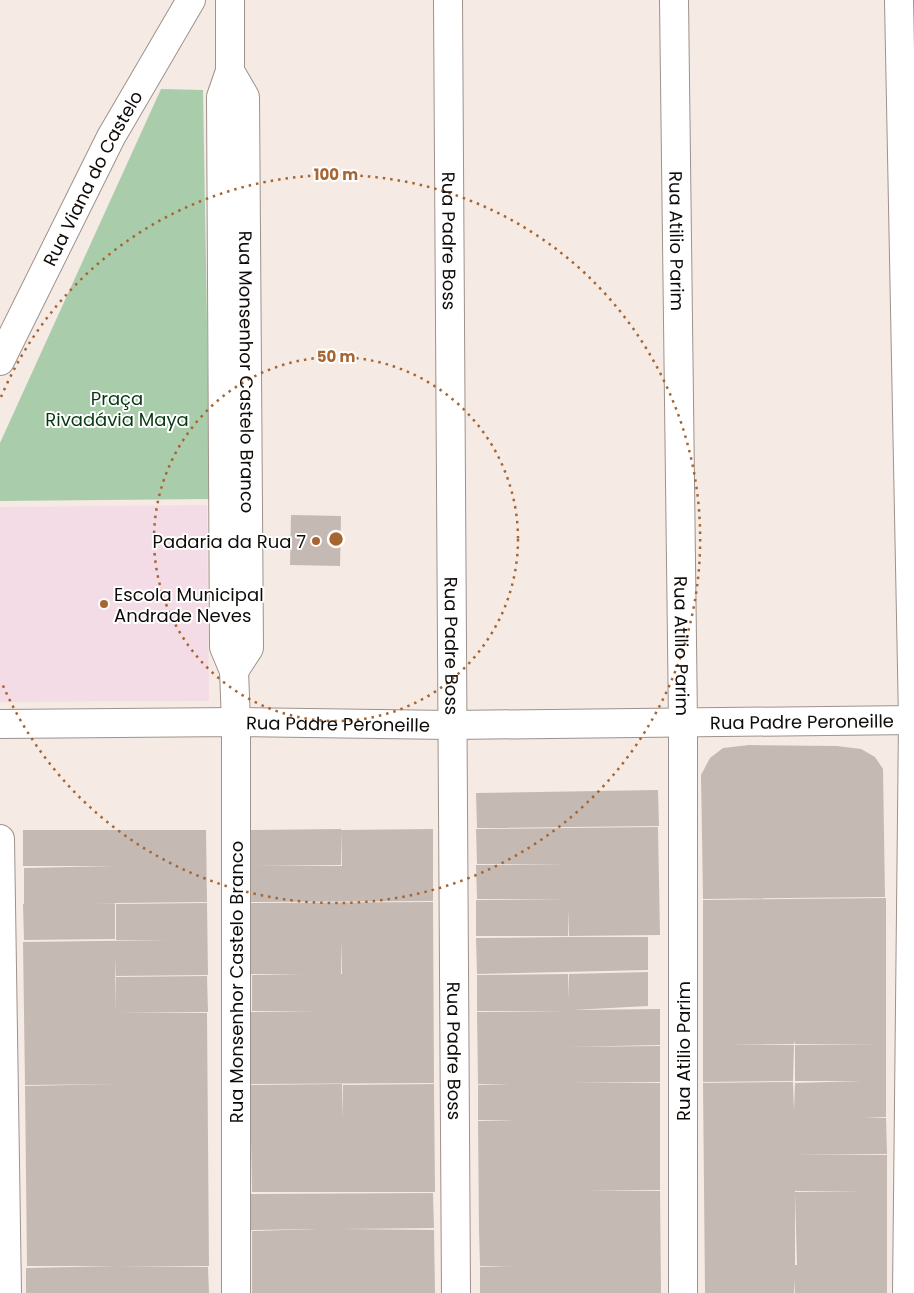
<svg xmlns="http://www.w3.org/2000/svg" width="914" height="1293" viewBox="0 0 914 1293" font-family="Poppins,sans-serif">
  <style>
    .education { fill: #f4dce6 }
    .green { fill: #a9ccab }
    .building { fill: #c5b9b4; fill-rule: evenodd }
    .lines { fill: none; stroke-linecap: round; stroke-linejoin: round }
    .minor-casing { stroke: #9d928c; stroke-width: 30 }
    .minor { stroke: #fff; stroke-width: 28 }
    .ring { fill: none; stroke: #a76532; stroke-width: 2.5; stroke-dasharray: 2.5 5 }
    .poi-dot { fill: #a76532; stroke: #fff; stroke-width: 2 }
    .labels { text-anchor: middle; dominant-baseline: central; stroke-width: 4; stroke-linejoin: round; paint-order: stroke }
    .street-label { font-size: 18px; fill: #0f0b09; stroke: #fff }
    .park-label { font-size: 18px; fill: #093912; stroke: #fff }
    .poi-label { font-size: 18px; fill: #0f0b09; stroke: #fff; text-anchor: end }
    .centre { fill: #a76532; stroke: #fff; stroke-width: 2.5 }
    .ring-label { font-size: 15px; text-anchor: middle; font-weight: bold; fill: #a76532; stroke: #fff; stroke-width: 4; stroke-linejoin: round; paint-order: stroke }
  </style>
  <rect width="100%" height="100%" fill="#f6ebe4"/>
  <path class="education" d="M207,505l2,196 -209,1v-195z"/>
  <path class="green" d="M161,89l42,1 7,409 -210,2v-58z"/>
  <path class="building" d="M291,515l50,1 -1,50 -50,-1z
    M749,745l88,1 24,3 14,8 8,12 2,128 -182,2 -2,-124 9,-17 13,-10z
    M658,790l1,36 -182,2 -1,-35z
    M658,827l2,108 -91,1 -1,-27v27h-92v-36h92l-91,-1 -1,-34h92l-91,-1 -1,-35z
    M341,829v36l-91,1 -1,-36z
    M433,829v72l-183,1v-36h92l-1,-36z
    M23,830h183l1,72 -183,2v-36l91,-2h-92z
    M886,898v219h-22l22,1 1,36h-93l93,1v138h-92v-13l-1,13h-89l-2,-210 90,-1 1,29 1,-28 67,-2h-67v-36l82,-1h-82l-1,-3v3l-67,1h67l-1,36 -90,1v-182zM795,1189v2h68l-68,1 2,73 -44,1 42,-1z
    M433,902l1,181 -183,1 -1,-72 66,-1h-64v-36l52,-1h-53l-1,-71zM341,938l1,36h7h-8z
    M115,903v36l-91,1 -1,-36z
    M207,903l1,72 -92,1 -1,-19 1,56h91l2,253h-182l-2,-180 92,-2 -92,1 -2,-143 145,-2h-52v-36z
    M568,937h80v33l-171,4 -1,-36 92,-1v17z
    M648,972v34l-76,4 88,-1v36l-94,2 94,-1v36l-91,1h91v107l-75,1h75l1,102h-181v-26l33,-1h-33l-1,-36h49h-49l-1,-109h38l-38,-1v-35l33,-1h-33l-1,-72 92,-1h-92v-36l91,-1 1,25v-25zM570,1210v19l80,-1 -80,1z
    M207,976l1,36 -92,1v-36z
    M342,1084v36l1,-35 91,-1 1,108h-183l-2,-107z
    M433,1193l1,35 -91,1 91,1 1,63h-183v-62l66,-2 -67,1v-36z
    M117,1266l91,1 1,26h-183v-25z"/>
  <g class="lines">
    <defs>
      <g id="minor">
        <path d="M230,0v71l-9,26 3,550 10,24 2,51v571"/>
        <path id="s1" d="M448,0l8,1293"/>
        <path id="s2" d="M674,0l9,722v571"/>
        <path d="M899,0l14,720 -6,573"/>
        <path id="s3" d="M230,71l15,26 4,551 -15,23"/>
        <path id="s4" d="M0,361l111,-224 80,-137"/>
        <path id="s5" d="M0,724l236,-2 215,3 463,-5"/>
        <path d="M0,839l7,454"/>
      </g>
    </defs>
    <use href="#minor" class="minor-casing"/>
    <use href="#minor" class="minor"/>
  </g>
  <g class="ring">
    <circle cx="336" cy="539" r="182"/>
    <path d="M1 397A364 364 0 1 1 1 681"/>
  </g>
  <g class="poi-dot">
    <circle cx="316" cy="541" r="5"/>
    <circle cx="104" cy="604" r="5"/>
  </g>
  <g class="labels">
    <g class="street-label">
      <text stroke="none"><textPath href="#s4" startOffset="205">Rua Viana do Castelo</textPath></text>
      <text stroke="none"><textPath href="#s1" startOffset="241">Rua Padre Boss</textPath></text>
      <text stroke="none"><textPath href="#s2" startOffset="241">Rua Atilio Parim</textPath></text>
      <text stroke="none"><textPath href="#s3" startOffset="305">Rua Monsenhor Castelo Branco</textPath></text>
      <text stroke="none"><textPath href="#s2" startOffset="646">Rua Atilio Parim</textPath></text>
      <text stroke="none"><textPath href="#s1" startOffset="646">Rua Padre Boss</textPath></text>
      <text stroke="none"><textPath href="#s5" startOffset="802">Rua Padre Peroneille</textPath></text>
      <text stroke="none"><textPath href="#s5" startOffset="338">Rua Padre Peroneille</textPath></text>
      <text transform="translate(236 982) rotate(-90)">Rua Monsenhor Castelo Branco</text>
      <text stroke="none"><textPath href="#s1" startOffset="1051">Rua Padre Boss</textPath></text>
      <text transform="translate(683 1051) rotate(-90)">Rua Atilio Parim</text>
    </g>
    <g class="park-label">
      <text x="117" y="398">Praça<tspan x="117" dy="21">Rivadávia Maya</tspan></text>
    </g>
    <g class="poi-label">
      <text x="306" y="541">Padaria da Rua 7</text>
      <text x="114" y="594" text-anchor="start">Escola Municipal<tspan x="114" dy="21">Andrade Neves</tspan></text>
    </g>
  </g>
  <circle cx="336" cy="539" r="8" class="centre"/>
  <g class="ring-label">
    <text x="336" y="180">100 m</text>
    <text x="336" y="362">50 m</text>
  </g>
</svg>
